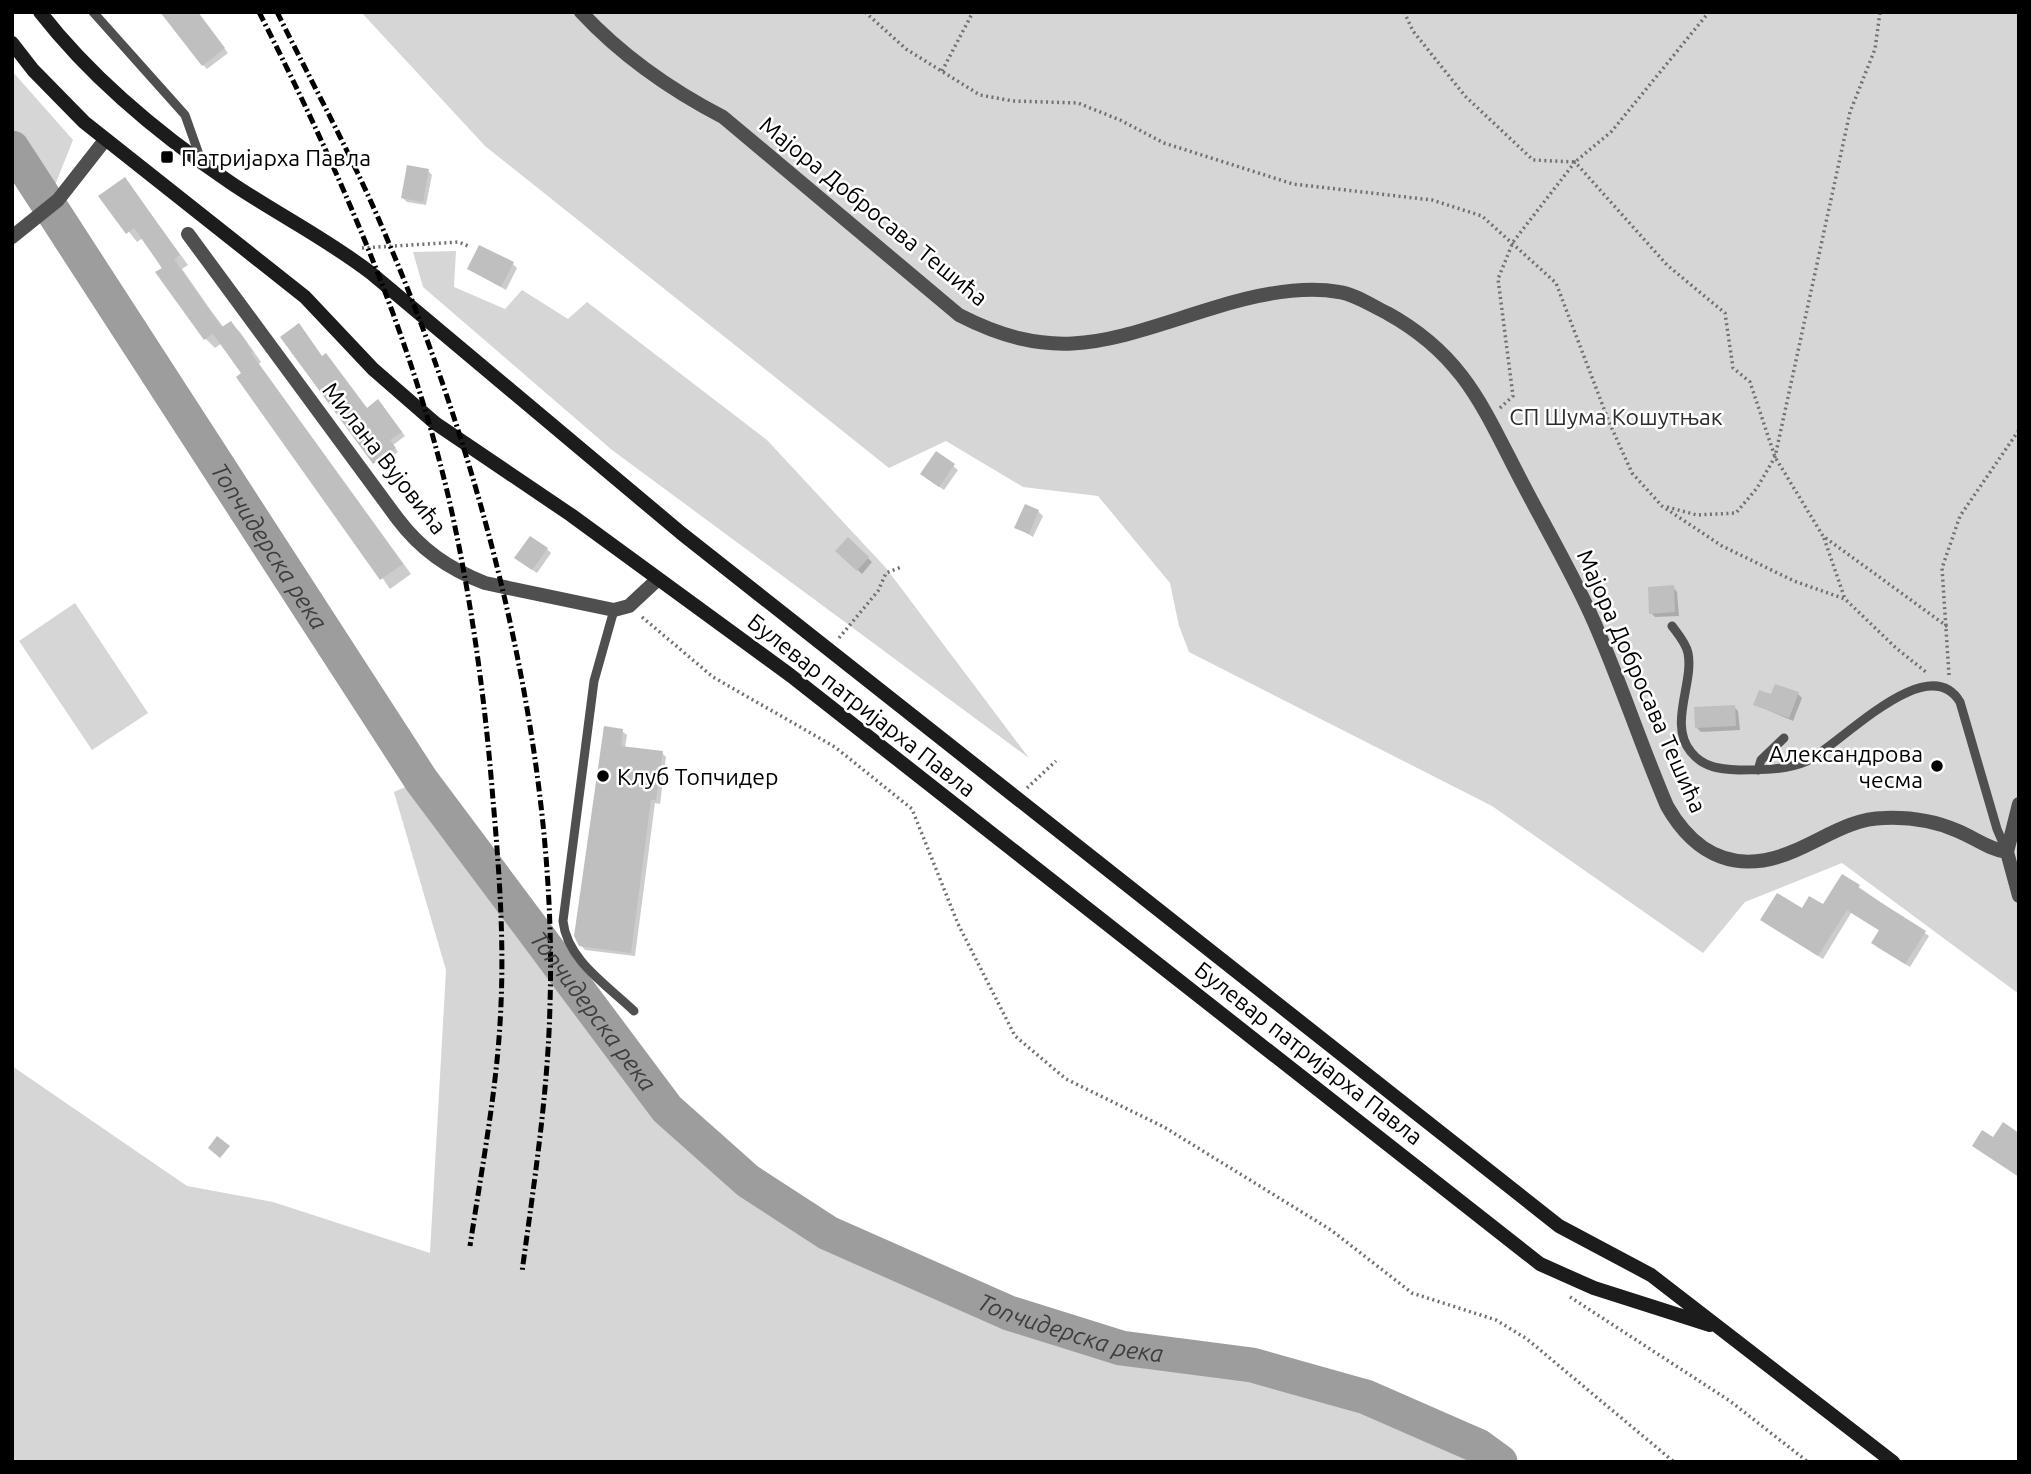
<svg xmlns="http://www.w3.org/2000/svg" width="2031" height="1474" viewBox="0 0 2031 1474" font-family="Ubuntu,sans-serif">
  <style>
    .green { fill: #d6d6d6 }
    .shadow { fill: #0003 }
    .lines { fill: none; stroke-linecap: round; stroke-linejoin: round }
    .river { stroke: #9d9d9d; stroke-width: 35 }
    .building { fill: #bfbfbf }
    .path { stroke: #717171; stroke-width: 3.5; stroke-dasharray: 2 3.5; stroke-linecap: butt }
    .service { stroke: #4f4f4f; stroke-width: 9 }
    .minor { stroke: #4f4f4f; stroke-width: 14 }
    .tertiary { stroke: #4f4f4f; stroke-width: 14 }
    .secondary { stroke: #1c1c1c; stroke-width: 14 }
    .rail { stroke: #000; stroke-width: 5; stroke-dasharray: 10 3.5 2 3.5; stroke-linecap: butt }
    .poi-dot { fill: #000; stroke: #fff; stroke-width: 2.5 }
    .labels { text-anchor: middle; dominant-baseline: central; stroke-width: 5; stroke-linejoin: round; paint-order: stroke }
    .poi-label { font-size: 23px; fill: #000; stroke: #fff; text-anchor: start }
    .street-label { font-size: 23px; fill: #000; stroke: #fff }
    .park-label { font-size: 23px; fill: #2d2d2d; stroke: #fff }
    .water-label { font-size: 24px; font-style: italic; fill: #3e3e3e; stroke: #fff }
  </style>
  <rect width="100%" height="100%" fill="#fff"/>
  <path class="green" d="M361,12h1658v982l-177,-131 -97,39 -42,51 -211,-147 -303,-154 -10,-26 -9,-43 -72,-87 -75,-9 -77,-46 -57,27 -404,-322z
    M12,71l61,69 -22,55 -39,-60z
    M456,251l-2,36 51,22 17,-19 46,29 19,-17 180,138 119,128 143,190 -417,-308 -189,-163 -10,-35z
    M75,603l73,110 -56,37 -73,-109z
    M421,780l246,329 81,72 80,52 181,80 112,35 131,17 114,32 112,49 22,16h-1488v-396l175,120 86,16 157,51 16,-283 -52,-178z"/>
  <path class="shadow" d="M196,12l32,41 -21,16 -4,-4z
    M428,171l4,4 -6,30 -19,-3 -4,-4z
    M125,179l63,86 -6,4 30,43 12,16 7,-5 9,9 21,30 -2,2 152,210 -21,15 -168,-246 -7,5 -9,-9 -63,-101 -6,4 -36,-46z
    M513,264l4,4 -11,22 -37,-21z
    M323,358l44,52 15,-5 23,31 -12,9 5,7 -19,15z
    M937,453l21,17 -14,20 -18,-12z
    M1038,511l5,5 -10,21 -17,-10z
    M848,540l24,22 -10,12 -24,-23z
    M547,549l4,4 -14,20 -16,-11z
    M1673,587l4,5 2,24 -24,1 -4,-4z
    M1798,694l4,4 -9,23 -37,-16 16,-8z
    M1734,707l4,4 2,19 -39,2 -4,-4z
    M622,731l5,4 -2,13 37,5 4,4 -6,47 -5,-1 -20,153 -50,-6 -4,-5z
    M1843,876l86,60 -19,31 -33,-20 3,-16 -29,-18 -28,46 -61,-39 61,-13z"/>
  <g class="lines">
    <path class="river" id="s1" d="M12,148l409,632 246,329 81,72 80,52 181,80 112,35 131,17 114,32 112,49 22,16"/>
  </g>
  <path class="building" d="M160,12h38l27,36 -23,18z
    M407,165l22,4 -6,33 -22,-4z
    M125,177l55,78 -6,4 29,42 19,26 9,-6 22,31 -2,1 152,211 -23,16 -144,-203 5,-4 -28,-39 2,-2 -11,8 -49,-68 7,-4 -28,-40 -8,6 -28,-38z
    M479,245l35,17 -13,25 -34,-18z
    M299,323l23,33 4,-3 41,55 11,-9 24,33 -12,8 6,8 -23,16 -93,-127z
    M936,451l19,13 -16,23 -19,-13z
    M1025,504l14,6 -10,24 -15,-6z
    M530,536l18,12 -16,22 -18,-12z
    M848,537l21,20 -12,14 -22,-20z
    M1674,585l1,27 -26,2 -1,-27z
    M1775,684l24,8 -10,26 -36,-13 6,-15 12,4z
    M1735,705l1,21 -41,2 -1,-21z
    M604,726l19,3 -2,17 42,5 -7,49h-5l-20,153 -52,-7 -5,-10z
    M1842,874l18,11 -2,3 68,43 -21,33 -34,-21 8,-13 -32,-20 -29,46 -58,-36 17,-27 25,15 7,-12 14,8z
    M2003,1122l16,11v44l-47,-31 10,-16 11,7z
    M217,1136l13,10 -10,12 -12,-10z"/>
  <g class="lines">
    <path class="path" d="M865,12l41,37 74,46 33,6 65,2 42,17 44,23 129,41 139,16 50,16 74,67 53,139 23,51 30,33 60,40 72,35 51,18 51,49 30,24
      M1404,12l9,19 52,65 68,64 42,2 37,-31 97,-119
      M942,71l31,-59
      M362,248l97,-6 9,4
      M1500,408l13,-12 -15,-117 15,-37 62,-80 92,103 58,48 8,55 17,14 25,75 48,79 125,91
      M1667,507l30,8 39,-2 21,-25 18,-31 75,-345 25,-63 5,-37
      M1824,538l21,61
      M642,617l71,60 122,70 77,62 46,115 57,112 51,43 98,48 167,103 81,63 84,27 31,19 147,123
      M839,638l39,-47 8,-18 15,-6
      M1949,675l-7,-107 18,-52 59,-86
      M1027,788l29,-27
      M1570,1297l160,104 78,61"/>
    <path class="service" d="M93,12l92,103 16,45
      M614,610l-20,71 -31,240c4,39 44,64 71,90
      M1672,626c6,8 14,17 16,27 6,30 -20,72 3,99 13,16 29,17 48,18 23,0 47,0 68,-9 33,-16 121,-113 153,-59l37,127 9,21
      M1758,770l3,-10 23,-22"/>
    <path class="minor" d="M581,12c42,45 88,77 142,105l236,198c101,52 155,23 254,-7 38,-12 86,-23 126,-16 16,2 33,14 48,21 80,44 98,100 138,175 22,42 46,83 66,127 28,62 49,128 76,191 29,51 72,69 127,45 29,-12 58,-33 90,-33 25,-1 51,3 74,13 17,7 30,18 49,21
      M188,234l209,284c24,32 52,51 88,65l129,27 15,-4 28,-26
      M12,237l46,-37 47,-60"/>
    <path class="tertiary" d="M2019,804l-12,48 12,44"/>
    <path class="secondary" d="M40,12c53,68 120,123 191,171 46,31 96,56 140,90l310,260 878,693 92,49 242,187
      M12,43l21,27 51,52 221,175 68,72 62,54 136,92 219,160 750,589 54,24 116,37"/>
    <path class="rail" d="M259,12c78,154 149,314 189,483 23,100 37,203 45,305 6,68 11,136 8,204 -3,81 -19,162 -31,242
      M277,12c33,67 69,133 99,201 104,237 182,531 174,791 -2,90 -16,179 -28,268"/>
  </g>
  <g class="poi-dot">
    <rect x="160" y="150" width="14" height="14" rx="3.5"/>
    <circle cx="1937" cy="766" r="7"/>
    <circle cx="603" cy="776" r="7"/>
  </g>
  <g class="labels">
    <g class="poi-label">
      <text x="181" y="157">Патријарха Павла</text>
      <text x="1923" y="753" text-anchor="end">Александрова<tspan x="1923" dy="26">чесма</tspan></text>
      <text x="617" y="776">Клуб Топчидер</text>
    </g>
    <g class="street-label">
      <text transform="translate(874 211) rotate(39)">Мајора Добросава Тешића</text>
      <text transform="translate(385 458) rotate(52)">Милана Вујовића</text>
      <text transform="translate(1642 681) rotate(66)">Мајора Добросава Тешића</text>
      <text transform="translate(862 705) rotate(38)">Булевар патријарха Павла</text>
      <text transform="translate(1309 1053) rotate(38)">Булевар патријарха Павла</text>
    </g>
    <g class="park-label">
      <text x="1616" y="416">СП Шума Кошутњак</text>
    </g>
    <g class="water-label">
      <text stroke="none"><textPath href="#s1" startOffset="474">Топчидерска река</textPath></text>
      <text stroke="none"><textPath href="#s1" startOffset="1041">Топчидерска река</textPath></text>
      <text stroke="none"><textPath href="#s1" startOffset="1629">Топчидерска река</textPath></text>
    </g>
  </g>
  <rect width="2031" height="1474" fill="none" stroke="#000000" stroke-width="28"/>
</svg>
